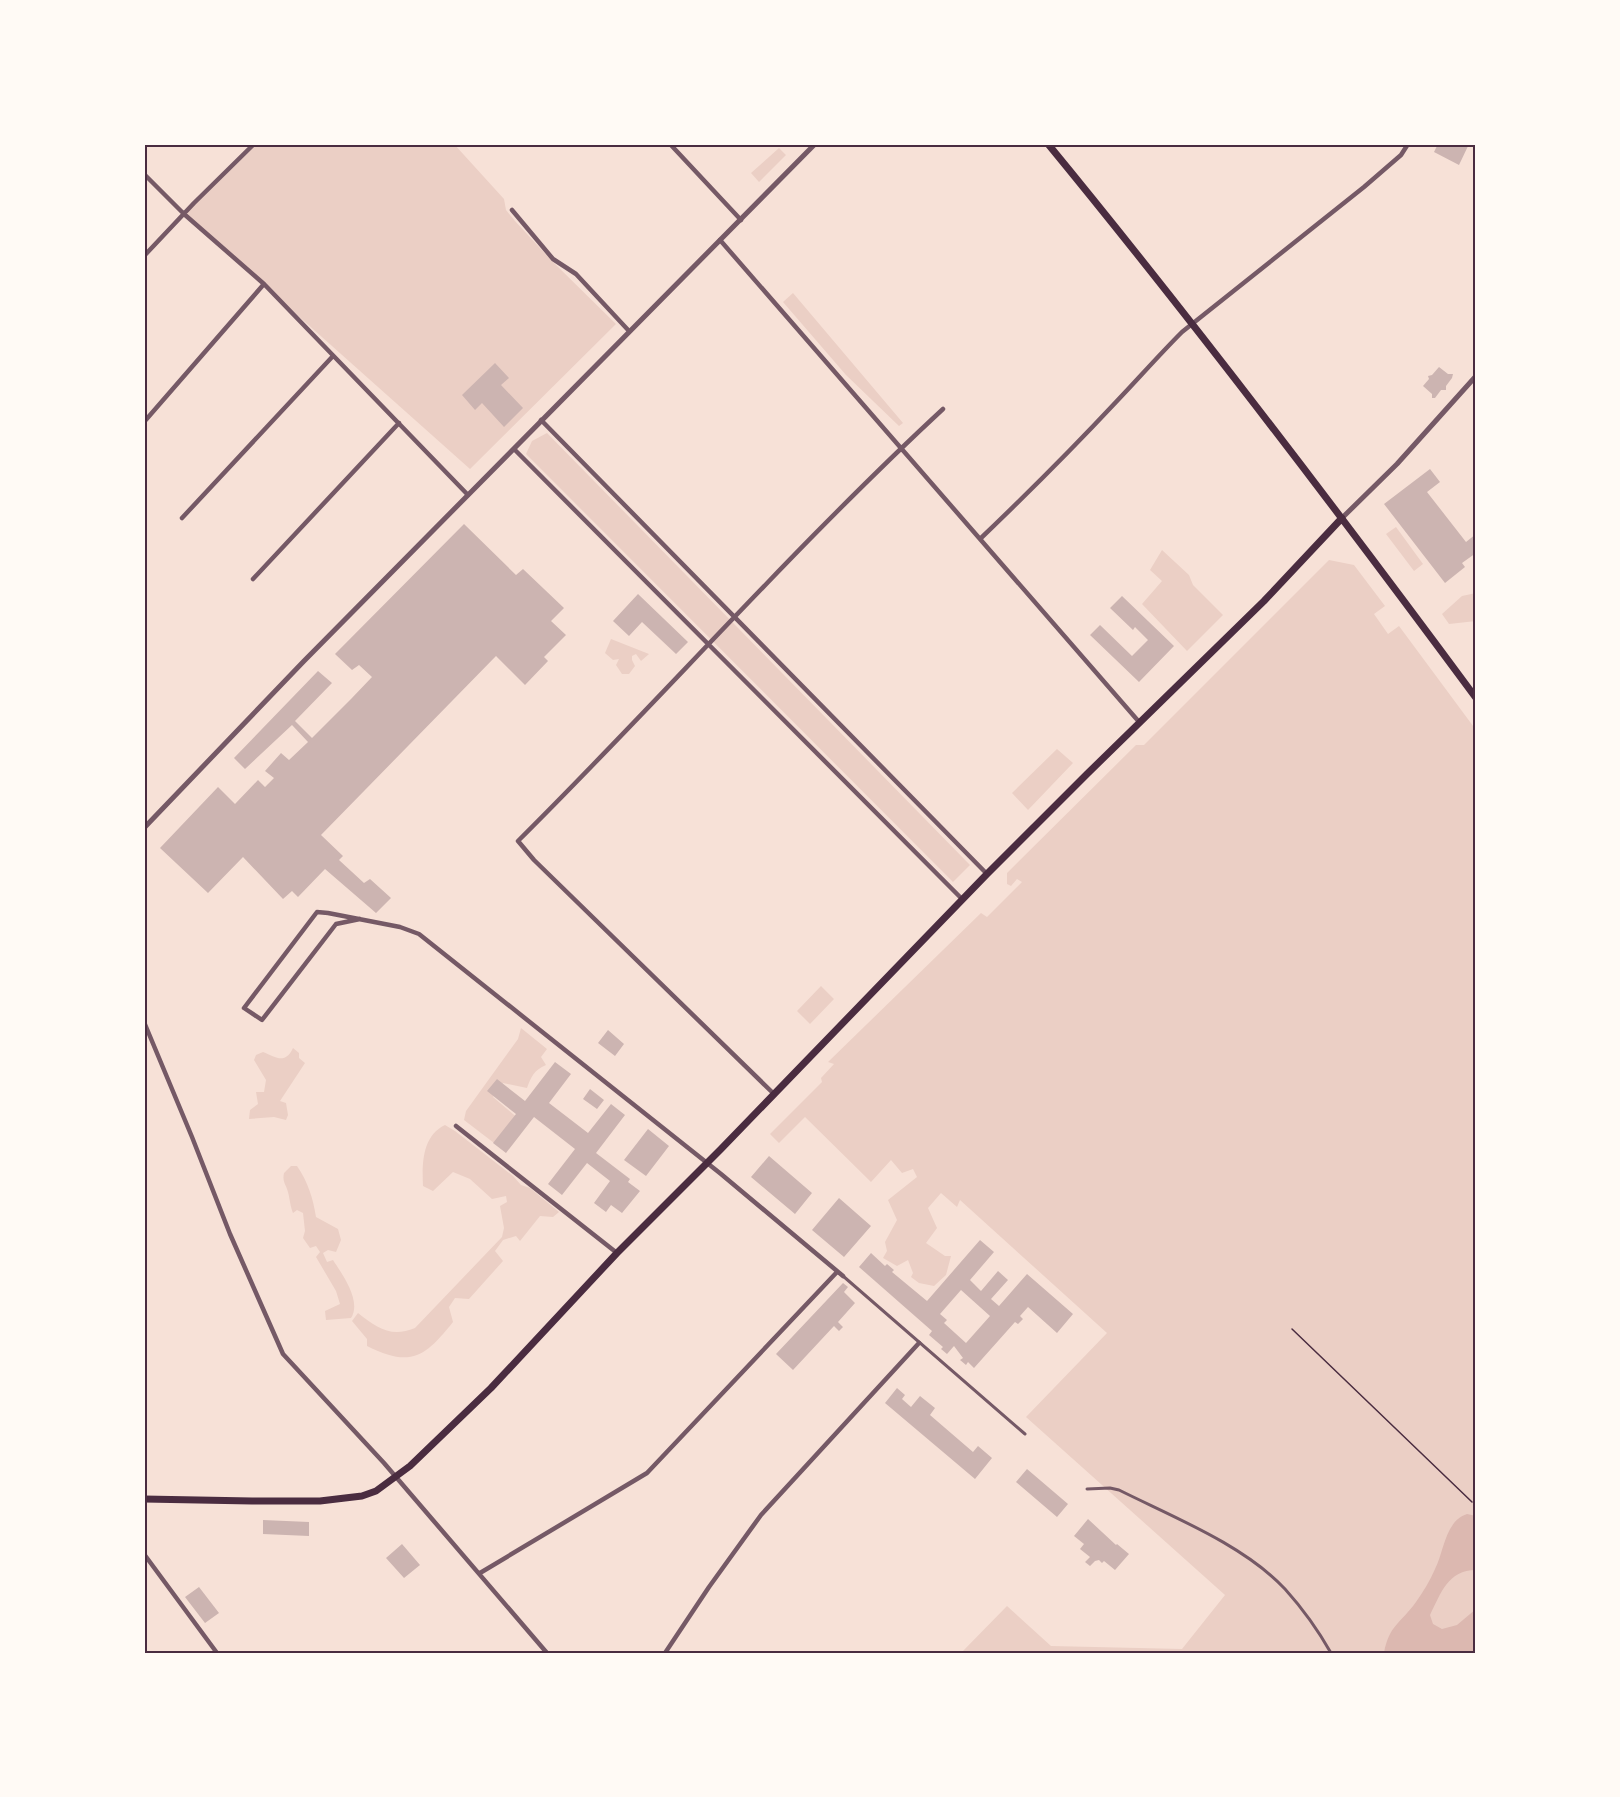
<svg xmlns="http://www.w3.org/2000/svg" width="1620" height="1797" viewBox="0 0 1620 1797" font-family="Lato,sans-serif">
  <style>
    .green { fill: #ebcfc5 }
    .water { fill: #dcb8b0 }
    .building { fill: #ccb4b1; fill-rule: evenodd }
    .lines { fill: none; stroke-linecap: round; stroke-linejoin: round }
    .path { stroke: #4a2c40; stroke-width: 1.5 }
    .pedestrian { stroke: #755966; stroke-width: 3 }
    .minor { stroke: #755966; stroke-width: 4.5 }
    .tertiary { stroke: #755966; stroke-width: 5 }
    .primary { stroke: #4a2c40; stroke-width: 7 }
    .neatline { fill: none; stroke: #4a2c40; stroke-width: 2 }
  </style>
  <rect width="100%" height="100%" fill="#f7e1d7"/>
  <path class="green" d="M254,144h200l50,55 2,11 9,11 37,40 64,63 -146,145 -286,-255z
    M779,148l7,7 -27,27 -8,-9z
    M793,293l110,130 -4,3 -53,-51 -63,-73z
    M547,433l423,432 -17,17 -427,-428 6,-13z
    M1396,527l27,37 -9,7 -28,-37z
    M1162,550l27,25 4,10 30,30 -36,36 -45,-47 20,-23 -12,-11z
    M1329,560l25,5 31,41 -11,8 14,20 11,-8 77,104v923h-515l46,-47 44,40 131,3 43,-54 -199,-178 81,-84 -147,-133 -3,7 -16,-14 -13,15 9,20 -11,15 19,13h6l-5,19 -12,11 -15,-3 -8,-6 2,-4 -5,-13 -11,6 -14,-8 4,-7 -2,-9 12,-22 -9,-20 29,-23 -4,-8 -11,4 -11,-13 -20,22 -66,-65 -26,26 -9,-9 52,-52 -1,-4 13,-14 -6,-2 153,-149 6,4 35,-35 -5,-3 -6,7 -4,-2v-11l129,-128h8z
    M1476,593v28l-27,3 -7,-10 20,-18z
    M611,639l38,15 -8,7 -5,-7 -4,2v4l3,6 -6,8h-7l-6,-9 3,-6 -6,1 -8,-7z
    M1057,749l16,14 -45,47 -16,-17z
    M821,986l13,13 -24,25 -13,-13z
    M521,1028l26,21 -6,8 5,8c-12,5 -15,12 -19,23l-24,-5 -10,14 27,23 -22,26 -34,-26 2,-9 52,-72z
    M293,1048l6,5v5l6,5 -25,38 6,2 2,12 -2,5 -12,-3 -25,2 1,-9 8,-6 -2,-12h8l2,-12 -12,-20 2,-5 7,-3c13,5 22,13 30,-4z
    M445,1125l10,6 58,45 8,9 9,3 29,24 -6,5 -13,-1 -20,25 -4,-5 -13,4 -8,11 8,10 -34,38 -14,-1 -6,9 4,15c-28,35 -42,46 -86,24v-7l-15,-18 6,-8c19,15 33,25 57,15l87,-91 2,-9 -4,-22 7,-4 -1,-6 -14,3 -22,-20 -17,-7 -20,19 -10,-5c-1,-22 -1,-50 22,-61z
    M291,1166h6c11,16 16,32 19,51l22,12 3,11 -5,12 -8,-2 -5,3 4,9 6,-2c9,14 29,41 18,58l-25,2 -1,-9 15,-7 -4,-13 -20,-34 4,-5 -4,-6 -6,2 -7,-10 2,-7 -2,-18 -6,-3 -4,3c-3,-8 -3,-13 -5,-21 -2,-8 -6,-10 -4,-19z"/>
  <path class="water" d="M1467,1514l9,2v54c-28,0 -35,23 -46,45l3,9 9,5 15,-4 19,-16v44h-92c5,-28 17,-30 32,-51 7,-10 14,-21 19,-33 9,-17 10,-48 32,-55z"/>
  <path class="building" d="M1438,144h31l-10,21 -25,-13z
    M495,363l14,15 -8,7 22,23 -19,19 -22,-24 -7,7 -13,-15z
    M1439,367l9,7h5l-1,4 -6,8v4h-5l-6,8h-3v-4l-9,-8 6,-7 -1,-3 4,-1z
    M1430,469l10,13 -13,10 39,50 10,-8v19l-14,10 3,4 -20,16 -61,-79z
    M464,524l52,51 7,-6 41,39 -13,13 15,14 -22,22 4,4 -23,24 -29,-29 -175,179 22,21 -4,4 25,23 6,-4 21,19 -15,15 -51,-44 -27,28 -6,-6 -9,8 -40,-42 -35,36 -48,-45 58,-61 17,17 23,-24 7,7 9,-9 -9,-7 16,-18 8,7 19,-18 -16,-17 -47,44 -11,-11 84,-87 14,12 -37,38 17,17 39,-39 21,-22 -13,-12 -7,5 -17,-16z
    M638,594l50,48 -12,12 -34,-32 -13,14 -16,-15z
    M1122,596l52,50 -35,36 -49,-47 10,-10 32,31 16,-16 -13,-13 -2,3 -23,-22z
    M608,1030l16,14 -9,12 -17,-13z
    M555,1062l16,12 -22,29 39,30 23,-29 14,11 -29,38 34,26 -2,3 12,9 -18,22 -11,-8 -5,7 -12,-9 16,-22 -23,-18 -25,32 -14,-11 27,-35 -41,-32 -28,36 -13,-10 23,-29 -29,-23 10,-12 28,22z
    M590,1089l14,11 -7,9 -14,-10z
    M648,1129l21,17 -23,30 -22,-16z
    M769,1156l43,37 -17,21 -44,-37z
    M839,1198l32,28 -27,31 -32,-27z
    M980,1240l14,12 -24,28 11,11 17,-20 10,9 -17,19 8,7 28,-32 46,40 -16,19 -29,-26 -8,9 3,3 -5,5 -3,-2 -41,46 -6,-6 -2,3 -6,-5 3,-2 -9,-12 -7,8 -6,-5 2,-2 -14,-12 3,-4 -73,-64 12,-14 14,13 2,-2 7,6 -2,2 35,29zM961,1290l29,26 -24,27 -22,-20 3,-3 -7,-6z
    M843,1283l5,4 -4,5 11,11 -17,19 5,5 -4,4 -5,-5 -41,44 -17,-16z
    M897,1388l8,7 -3,4 9,8 9,-11 15,12 -5,7 43,37 5,-6 14,12 -17,21 -90,-76z
    M1027,1469l41,35 -11,13 -41,-35z
    M1088,1519l28,26 1,-1 12,10 -14,16 -11,-9 -2,2 -3,-3 -4,1 -5,5 -5,-4 5,-5 -10,-8 4,-5 -10,-8z
    M263,1520l46,2v14l-46,-2z
    M402,1544l18,21 -16,13 -18,-20z
    M199,1587l20,26 -14,10 -20,-26z"/>
  <g class="lines">
    <path class="path" d="M1292,1329l180,173"/>
    <path class="pedestrian" d="M843,1276l182,158
      M1087,1489l23,-1 9,2c54,27 125,55 166,99 18,20 33,41 46,64"/>
    <path class="minor" d="M670,144l71,76
      M144,174l40,40 80,70 204,211
      M512,210l41,49 23,15 53,57
      M720,240l420,483
      M144,256l50,-53 60,-59
      M541,420l446,454
      M144,422l120,-138
      M514,449l448,450
      M182,518l151,-162
      M980,539c46,-44 92,-90 136,-137 22,-23 43,-47 66,-70l182,-145 37,-32 7,-11
      M253,579l146,-156
      M360,919l-24,5 -74,96 -18,-12 73,-96 11,1 72,14 19,7 302,240 122,102
      M144,1022l48,115 38,97 53,120 101,109 163,190
      M774,1094l-240,-234 -16,-19c143,-142 277,-295 425,-432
      M456,1126l161,127
      M144,1554l73,99
      M480,1573l167,-100 190,-201
      M665,1653l44,-66 52,-72 158,-172"/>
    <path class="tertiary" d="M1342,518l55,-54 79,-88
      M144,828l160,-167 511,-517"/>
    <path class="primary" d="M1048,144c148,180 289,366 428,554
      M144,1499l108,2h68l25,-3 17,-2 14,-5 34,-25 81,-78 126,-135 104,-104 266,-275 100,-100 177,-173 78,-83"/>
  </g>
  <rect width="1620" height="1797" fill="none" stroke="#fffaf5" stroke-width="291"/>
  <rect x="146" y="146" width="1328" height="1506" class="neatline"/>
</svg>
